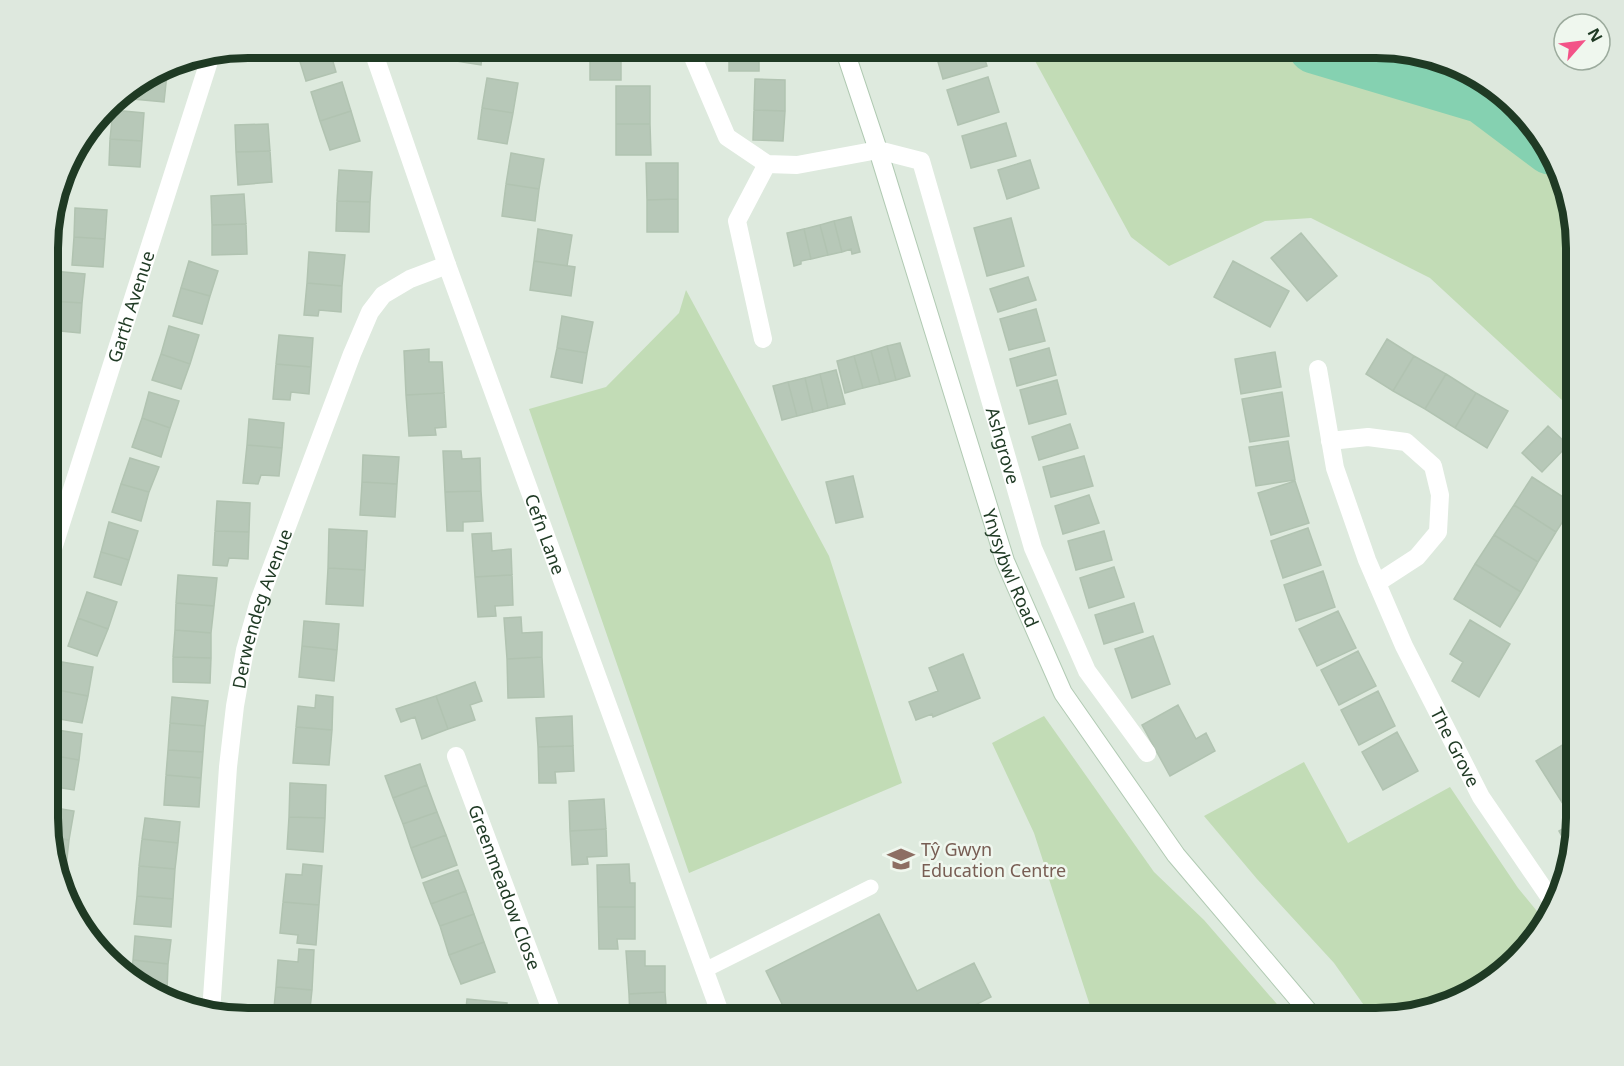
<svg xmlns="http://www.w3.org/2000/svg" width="1624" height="1066" viewBox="0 0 1624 1066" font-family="'Noto Sans',sans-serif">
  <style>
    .green { fill: #c2dcb6 }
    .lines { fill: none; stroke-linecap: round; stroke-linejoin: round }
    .river { stroke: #85d1b1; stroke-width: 51 }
    .building { fill: #b7c8b8; stroke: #b1c3b1; stroke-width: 1.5 }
    .secondary-casing { stroke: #b1cab3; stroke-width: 20 }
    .lane { stroke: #fff; stroke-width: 15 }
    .street { stroke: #fff; stroke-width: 18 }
    .secondary { stroke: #fff; stroke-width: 18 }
    .labels { text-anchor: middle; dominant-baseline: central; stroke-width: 5; stroke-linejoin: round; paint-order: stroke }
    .street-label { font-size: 18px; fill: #1f3a24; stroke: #eff7ee }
    .education-label { font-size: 18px; fill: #785e54; stroke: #eff7ee; text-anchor: start }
    .rim { fill: none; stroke: #1f3a24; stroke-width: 8 }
  </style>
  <rect width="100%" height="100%" fill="#deeade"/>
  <path class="green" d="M1028,48h348l64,11 47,23 62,66 27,88v177l-146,-135 -119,-60 -46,3 -96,45 -38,-29z
    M686,290l143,266 73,227 -213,90 -160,-464 77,-22 73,-74z
    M1044,716l110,156 50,48 85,98h-195l-60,-185 -42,-90z
    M1304,762l44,81 102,-56 68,101 27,33 -3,8 -66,62 -88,27h-15l-39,-55 -77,-84 -53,-63z"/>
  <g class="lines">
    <path class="river" d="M1314,48l168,50 68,51"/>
  </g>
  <path class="building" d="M308,48h21l7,24 -30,9 -9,-29z
    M451,48h32l-2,17 -32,-5z
    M590,48h31v32h-31z
    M729,48h30v23h-30z
    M934,48h47l6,18 -44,13z
    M156,73l11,1 -3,28 -31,-3 2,-13z
    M988,77l11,35 -41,13 -11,-35z
    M487,78l31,5 -5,30 -31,-5z
    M755,79l30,1v31l-31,-1z
    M342,82l9,29 -31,10 -9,-29z
    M616,86h34v38h-34z
    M482,108l31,5 -6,31 -29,-5z
    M113,110l31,3 -2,28 -32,-2z
    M754,110l31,1 -2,30 -30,-1z
    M351,111l9,30 -30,9 -10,-29z
    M1006,123l10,33 -45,12 -9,-32z
    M268,124l2,27 -34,1 -1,-27z
    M616,124h34l1,31h-35z
    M110,139l32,2 -2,26 -31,-2z
    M270,151l2,31 -34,3 -2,-33z
    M511,153l33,6 -5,30 -33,-5z
    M1030,160l9,28 -32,11 -9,-29z
    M646,163h32v36l-31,1z
    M339,170l33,2 -2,30 -33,-1z
    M506,184l33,5 -4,32 -33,-5z
    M244,194l2,30 -34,1 -1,-29z
    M678,199v33h-31v-32z
    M337,201l33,1 -1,30 -33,-1z
    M75,208l32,2 -2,29 -31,-2z
    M851,217l9,35 -8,2 -1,-5 -9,3 -8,-31z
    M1011,218l13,48 -37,10 -13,-48z
    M834,221l8,31 -14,3 -8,-30z
    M246,224l1,30 -35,1v-30z
    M820,225l8,30 -17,4 -7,-30z
    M538,229l34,6 -5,31 -33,-5z
    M804,229l7,30 -10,2v3l-7,2 -7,-33z
    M1301,233l36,43 -30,25 -36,-43z
    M74,237l31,2 -2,28 -31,-2z
    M309,252l36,3 -3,31 -35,-3z
    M189,261l29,10 -8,25 -29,-8z
    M534,261l41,6 -4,29 -41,-6z
    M1233,261l56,30 -19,36 -56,-30z
    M53,271l32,3 -3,29 -32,-2z
    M1028,277l8,23 -38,12 -8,-23z
    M307,283l35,3 -1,26 -22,-2 -1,6 -14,-1z
    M181,288l29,8 -8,28 -29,-8z
    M50,301l32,2 -2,30 -30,-3z
    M1036,309l9,32 -36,9 -9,-31z
    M562,316l31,6 -6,31 -30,-5z
    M169,326l30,9 -9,29 -29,-10z
    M279,335l34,3 -2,29 -35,-3z
    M1387,339l27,17 -21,35 -27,-17z
    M900,343l10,33 -14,4 -9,-34z
    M887,346l9,34 -16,4 -9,-33z
    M557,348l30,5 -5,30 -31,-6z
    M1049,348l7,27 -39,11 -7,-27z
    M429,349v13h13l2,31 -38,2 -2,-44z
    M871,351l9,33 -17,4 -9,-32z
    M1275,352l6,35 -40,7 -6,-35z
    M161,354l29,10 -9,25 -29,-9z
    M854,356l9,32 -18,5 -8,-32z
    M1414,356l32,18 -21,35 -32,-18z
    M276,364l35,3 -2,27 -18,-2 -1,8 -17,-1z
    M836,370l9,34 -17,4 -8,-34z
    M820,374l8,34 -15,4 -8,-34z
    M1446,374l30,19 -21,35 -30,-19z
    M805,378l8,34 -16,4 -9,-34z
    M1057,380l9,34 -37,10 -9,-34z
    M788,382l9,34 -15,4 -9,-34z
    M149,392l30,9 -9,27 -28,-10z
    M1282,392l7,44 -39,6 -8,-43z
    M444,393l2,34 -11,1 1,7 -27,1 -3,-41z
    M1476,393l32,18 -21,37 -32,-20z
    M142,418l28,10 -9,29 -29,-10z
    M249,419l35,4 -2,25 -35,-3z
    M1070,424l8,24 -39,12 -7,-23z
    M1548,426l20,19 -26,27 -20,-19z
    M1288,441l7,39 -39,6 -7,-39z
    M247,445l35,3 -3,28 -18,-1 -3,9 -15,-1z
    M443,451h18l1,8 18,-1 1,33 -36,1z
    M363,455l36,2 -2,27 -35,-2z
    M1084,456l9,30 -42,11 -8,-30z
    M130,458l29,9 -10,25 -28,-8z
    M853,476l10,41 -27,6 -10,-41z
    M1532,477l42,27 -18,28 -42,-27z
    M1295,481l14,42 -38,12 -13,-42z
    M362,482l35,2 -2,33 -35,-2z
    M121,484l28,8 -8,29 -29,-9z
    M481,491l2,30 -20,1v9h-16l-2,-39z
    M1089,495l10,28 -36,11 -8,-28z
    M217,501l33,2 -1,29 -34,-1z
    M1514,505l42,27 -18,30 -44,-27z
    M109,522l29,9 -9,29 -28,-8z
    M1308,528l13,37 -38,13 -12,-37z
    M329,529l38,2 -2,39 -37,-2z
    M215,531l34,1 -1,27 -19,-1 -2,8 -14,-1z
    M1104,531l8,29 -36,10 -8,-29z
    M491,533l1,18 19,-2 1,26 -37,2 -3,-43z
    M1494,535l44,27 -17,30 -46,-28z
    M101,552l28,8 -8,25 -27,-8z
    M1475,564l46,28 -21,35 -46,-28z
    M1114,567l10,30 -35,11 -9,-30z
    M328,568l37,2 -2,36 -37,-2z
    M1323,571l12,36 -39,14 -12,-36z
    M178,575l39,3 -3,28 -38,-3z
    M512,575l1,30 -18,1 1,10 -18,1 -3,-40z
    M87,592l30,10 -9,27 -30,-11z
    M176,603l38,3 -3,27 -36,-3z
    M1134,603l9,29 -39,12 -9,-29z
    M1338,611l18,37 -39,18 -18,-37z
    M521,617l1,16 20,-1v25l-35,2 -3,-41z
    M78,618l30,11 -11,27 -29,-10z
    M1470,620l40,24 -31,53 -27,-16 11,-19 -13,-8z
    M304,621l35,3 -2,26 -35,-4z
    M175,630l36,3v25l-38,-1z
    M1153,636l17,48 -38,14 -17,-49z
    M302,646l35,4 -3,31 -35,-4z
    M1358,651l18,35 -37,19 -18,-35z
    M963,654l17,44 -47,19 -1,-3 -16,6 -7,-18 29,-11 -9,-23z
    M173,657l38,1 -1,25 -37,-1z
    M542,657l2,40 -36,1 -1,-39z
    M62,662l31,5 -5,29 -30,-6z
    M475,682l7,19 -12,4 5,15 -27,9 -12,-33z
    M58,690l30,6 -6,27 -29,-5z
    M1378,691l17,35 -36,19 -18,-35z
    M316,695l17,2 -1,33 -36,-3 2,-21 17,2z
    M436,696l12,33 -26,10 -7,-22 -14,5 -5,-13z
    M172,697l36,4 -3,25 -35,-3z
    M1178,705l18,34 10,-6 9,18 -45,25 -28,-51z
    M572,716l1,30 -35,1 -2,-29z
    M170,723l35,3 -2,26 -35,-2z
    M296,727l36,3 -3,35 -36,-2z
    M51,729l31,5 -3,26 -29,-5z
    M1397,732l21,39 -35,19 -21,-38z
    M1569,741l7,12v59l-6,3 -34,-54z
    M573,746l1,25 -19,1 1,11h-17l-1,-36z
    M168,750l35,2 -2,26 -35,-3z
    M50,755l29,5 -5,30 -24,-4z
    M420,764l7,21 -34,13 -8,-22z
    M166,775l35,3 -2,29 -35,-2z
    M290,783l36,2 -1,33 -36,-1z
    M427,785l10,27 -34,12 -10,-26z
    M604,799l2,30 -36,2 -1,-30z
    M50,807l24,4 -5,29 -19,-3z
    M437,812l9,23 -35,13 -8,-24z
    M289,817l36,1 -2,34 -36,-3z
    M145,818l35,4 -2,21 -36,-4z
    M1576,821v9l-7,19 -10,-18z
    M606,829l1,27 -20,1 1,7 -16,1 -2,-34z
    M446,835l11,30 -35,13 -11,-30z
    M50,837l19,3 -3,27 -9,-1 -7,-22z
    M142,839l36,4 -3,26 -36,-3z
    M303,864l19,2 -3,39 -36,-3 3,-28 16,1z
    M629,864l1,19h5v24h-37l-1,-42z
    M139,866l36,3 -2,30 -36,-3z
    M458,870l8,21 -35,13 -8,-21z
    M466,891l8,23 -34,12 -9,-22z
    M137,896l36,3 -2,28 -37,-3z
    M283,902l36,3 -3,40 -19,-2 1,-8 -18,-2z
    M598,907h37v32h-18l1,10h-19z
    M474,914l10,28 -35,13 -9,-29z
    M879,914l38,77 57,-28 17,34 -41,21h-161l-23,-47z
    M135,936l36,4 -3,24 -35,-4z
    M484,942l11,30 -34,12 -12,-29z
    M299,949l15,1 -2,40 -36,-3 2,-27 20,2z
    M626,951h19v15h20v26l-36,2z
    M133,960l35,4 -1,27 -20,-2 -10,-5 -6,-6z
    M276,987l36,3 -3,28h-36z
    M665,992l2,26h-37l-1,-24z
    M467,999l40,4 -2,15h-40z"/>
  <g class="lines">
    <defs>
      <g id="secondary">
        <path id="s7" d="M844,48l34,102 127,411 58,132 113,162 138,163"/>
      </g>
    </defs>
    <use href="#secondary" class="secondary-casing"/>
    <path class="lane" d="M705,970l166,-83"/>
    <g class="street">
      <path id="s1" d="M372,48l75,217 275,753"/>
      <path id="s2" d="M689,48l38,89 40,27 30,1 81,-15 43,11 112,387 54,123 60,82"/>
      <path d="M763,339l-26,-118 30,-57"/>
      <path id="s3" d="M1318,369l17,99 32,92 37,86 77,151 71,104"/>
      <path d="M1330,441l38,-4 38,5 27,24 7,29 -2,37 -21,25 -40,26"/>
      <path id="s4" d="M50,558l161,-503"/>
      <path id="s5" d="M456,756l98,262"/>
      <path id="s6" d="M211,1012l17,-245 7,-61 10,-56 14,-49 93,-247 18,-42 13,-17 27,-16 37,-14"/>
    </g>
    <use href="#secondary" class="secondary"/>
  </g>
  <defs>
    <symbol id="school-bare" viewBox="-9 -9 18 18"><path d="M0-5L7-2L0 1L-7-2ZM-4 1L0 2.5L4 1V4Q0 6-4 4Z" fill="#8d6e63" stroke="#eff7ee" stroke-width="2.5" paint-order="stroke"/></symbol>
  </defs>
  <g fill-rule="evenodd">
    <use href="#school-bare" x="882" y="840" width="38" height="38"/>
  </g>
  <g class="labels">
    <g class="street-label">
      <text stroke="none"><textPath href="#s4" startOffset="264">Garth Avenue</textPath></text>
      <text stroke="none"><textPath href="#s2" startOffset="598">Ashgrove</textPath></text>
      <text stroke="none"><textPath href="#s1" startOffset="516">Cefn Lane</textPath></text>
      <text stroke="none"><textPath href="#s7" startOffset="546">Ynysybwl Road</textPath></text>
      <text stroke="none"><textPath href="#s6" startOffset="408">Derwendeg Avenue</textPath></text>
      <text stroke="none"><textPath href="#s3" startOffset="405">The Grove</textPath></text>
      <text stroke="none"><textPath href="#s5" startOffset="140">Greenmeadow Close</textPath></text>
    </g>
    <g class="education-label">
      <text x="921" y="849">Tŷ Gwyn<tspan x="921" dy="21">Education Centre</tspan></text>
    </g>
  </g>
  <path d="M0 0H1624V1066H0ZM248 58H1376A190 190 0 0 1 1566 248V818A190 190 0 0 1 1376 1008H248A190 190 0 0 1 58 818V248A190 190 0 0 1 248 58Z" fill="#dee8de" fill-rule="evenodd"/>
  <path class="rim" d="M248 58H1376A190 190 0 0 1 1566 248V818A190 190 0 0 1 1376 1008H248A190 190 0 0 1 58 818V248A190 190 0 0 1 248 58Z"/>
  <g transform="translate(1582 42) rotate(62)"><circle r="28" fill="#eff7ee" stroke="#9cab9d" stroke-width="1.5"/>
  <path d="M0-4.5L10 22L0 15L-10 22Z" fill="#f35388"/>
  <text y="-9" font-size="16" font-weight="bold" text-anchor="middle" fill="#1f3a24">N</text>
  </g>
</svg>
